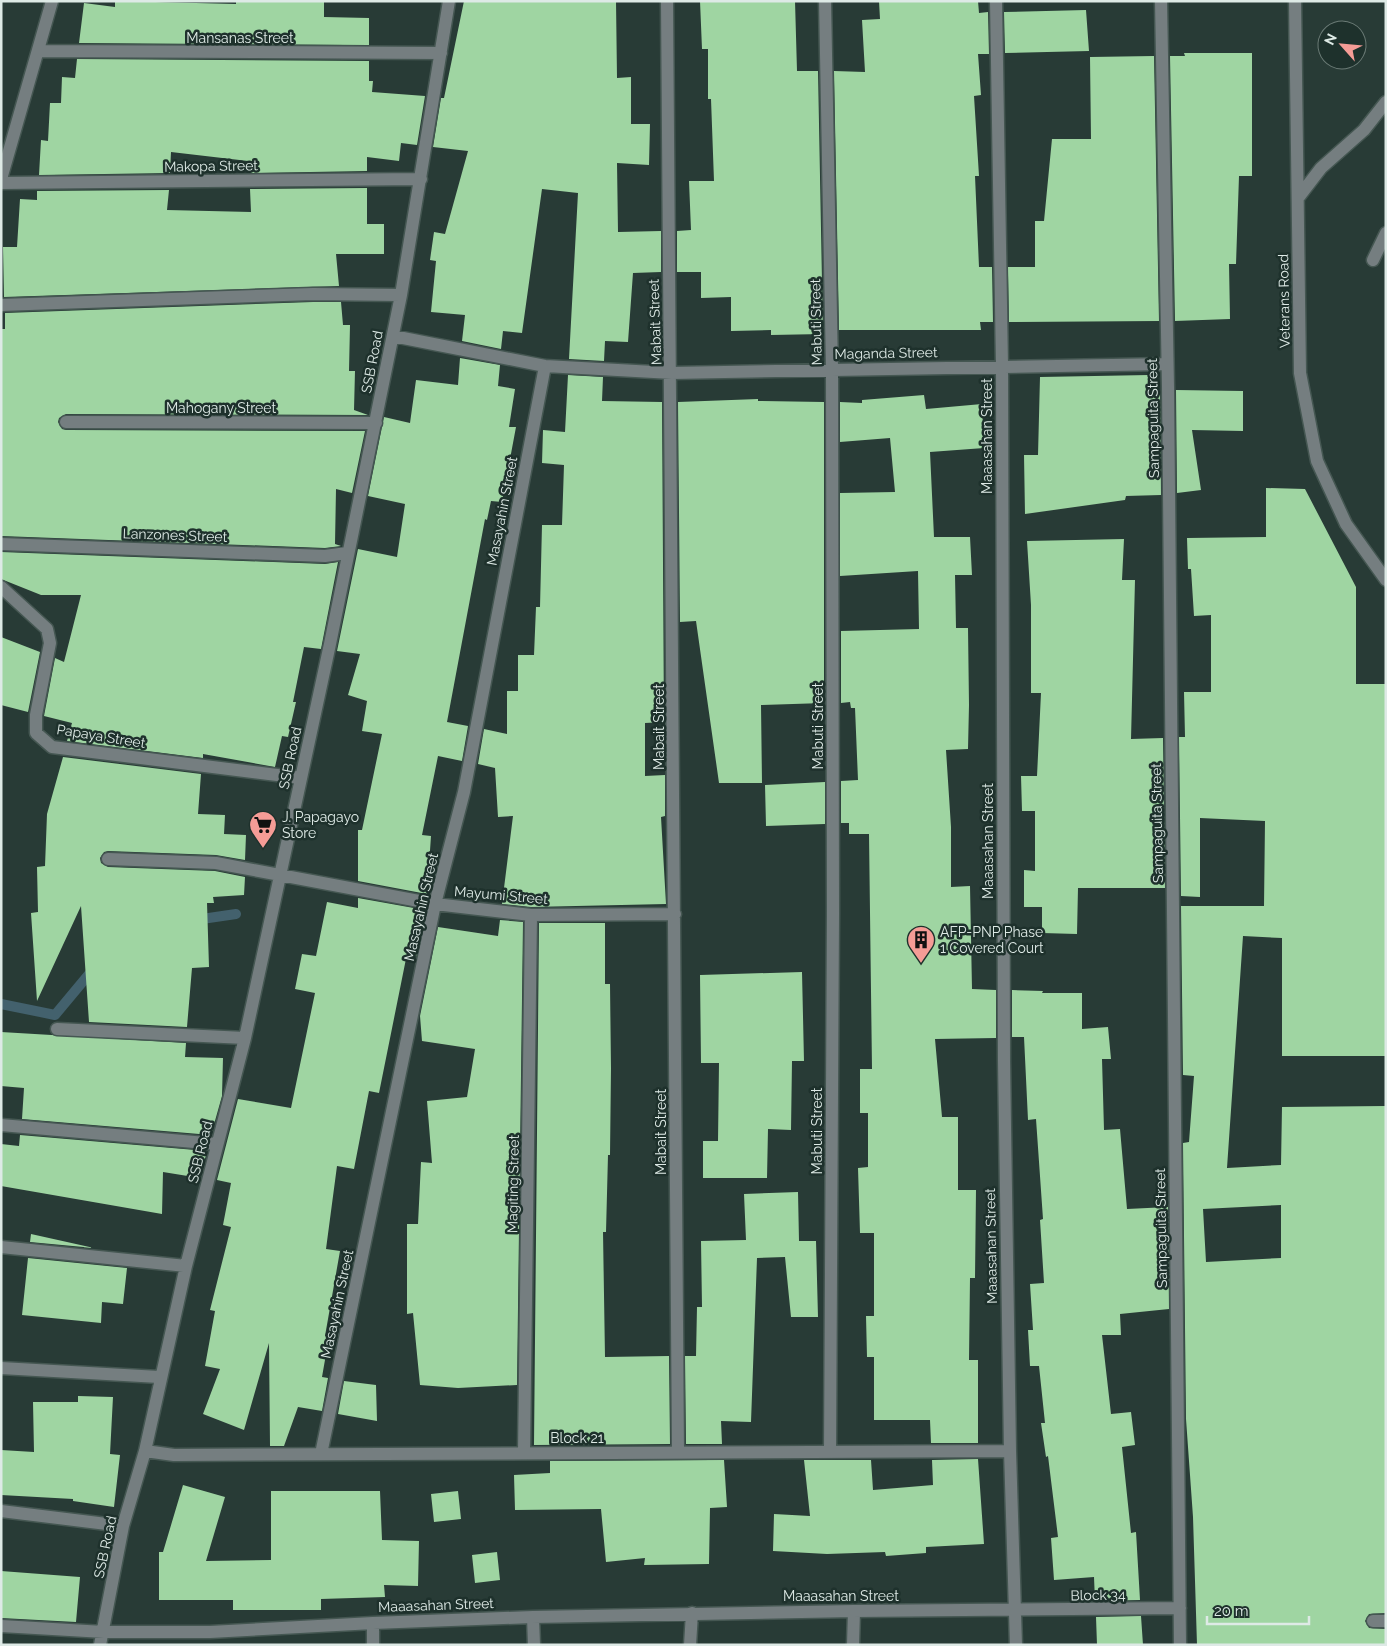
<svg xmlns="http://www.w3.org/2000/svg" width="1387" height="1646" viewBox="0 0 1387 1646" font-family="Raleway,sans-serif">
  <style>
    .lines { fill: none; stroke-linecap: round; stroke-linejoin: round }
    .stream { stroke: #43616d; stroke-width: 10 }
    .building { fill: #9fd5a2; fill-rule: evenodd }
    .minor-casing { stroke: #455752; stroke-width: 15 }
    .minor { stroke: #757e80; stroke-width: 12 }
    .labels { text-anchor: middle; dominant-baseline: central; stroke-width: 5; stroke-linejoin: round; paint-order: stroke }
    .street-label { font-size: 14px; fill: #deeae6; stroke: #1e312c }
    .poi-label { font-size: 14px; fill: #deeae6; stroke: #1e312c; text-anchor: start }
  </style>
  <rect width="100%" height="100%" fill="#283b36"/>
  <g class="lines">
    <path class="stream" d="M195,920l41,-6
      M1,1004l54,11 40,-48"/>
  </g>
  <path class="building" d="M115,1l121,3v-3h88v16l45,1v27l-290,-2 5,-40 31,4z
    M464,1h152l1,77 14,-1v47h19l-1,41 -32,-2 1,69 43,-1v41l-28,1 -5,69 -23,-1 -1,20 -35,-2 9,-166 -36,-4 -20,144 -19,-2 -2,18 -39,-8 3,-26 -34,-3 5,-51 -6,-1 4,-28 11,2 23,-83 -35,-4 8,-49h3z
    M700,1h95l2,70h21l5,263 -52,1v-5l-40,1v-34l-30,1v-26h-24v-41l14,-1 -2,-49h25l-3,-82h-3v-50h-6z
    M879,1h99l1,12 9,-1 1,42h-11l3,41 -7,1 5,80h-4l4,91h13l1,55h-13l1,8h-142l-5,-259 31,1 -3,-52 18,-1z
    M1086,10l3,41 -84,2 -1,-41z
    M1184,53h68v123h-13l-3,88h-7l1,55 -55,2 -5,-265h15z
    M1154,56l5,265 -150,1 -1,-55h27v-46h9l8,-82h39l-1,-82z
    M77,59l292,2v20h4l-1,11 53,4 -8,49 -16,-2 -2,18 -32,-4v14l-118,2 -1,-12 -77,-9 -1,21 -131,2 2,-35 7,1 2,-38h11l1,-26 13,1z
    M367,188v36h17v30h-48l3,32 -335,11 -1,-50h14l3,-48 17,1v-9l132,-1 -2,20 84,2 -1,-23z
    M313,302h28l2,23h7l-1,46h6l-1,39 14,5 -302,-1 -7,4 -1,4 4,7 4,1 299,1 -13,62 -16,-4 -1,55 6,2 -16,2 -324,-12v-207h4v-16z
    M460,358l40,7 -2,21 17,3 -6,38h7l-14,75 -11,-1 -4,19 -2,-1 -38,203 21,4 -6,35 -24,-5 -16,79 9,1 -4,58 -69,-13v-51h4l20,-96 -20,-3 5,-30 -19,-6 12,-41 -23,-3 21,-102 39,8 8,-53 -37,-8 16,-79 26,6 6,-43 42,5z
    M568,375l35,2 -1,24 60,1 2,320 -19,1v53l20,-1v41l-4,1 5,87 -135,3 -29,-3 11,-88 -15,1 -3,-49 -17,-4 6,-35 23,5v-43h11v-36h16l2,-48h4l2,-82h20l2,-60 -22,-2 1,-33 22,2z
    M1149,375v15h11l1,105 -35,1 -1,4 -100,14 -1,-59h14l2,-78z
    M1176,390l67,1v40l-51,-1 9,60 -24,3z
    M924,395l2,14 56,-5 2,44 -54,4 4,85h36l2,38h-17l1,53h12l1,77 -1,44 -22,1 5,77v60l19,-1 2,103 24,1v48l-61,1 7,78h16v73h18l-1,88h-5l-1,82h9v83h-47l-1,-23h-56v-63h-7l-1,-41h8v-83h-14l-2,-65 10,-1v-54h-8v-44h12l-3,-235h-20v-11h-8v-42l17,-1 -3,-72h-4l-1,-6 -9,1v-72l78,-2 -1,-58 -78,5v-83l55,-1 -5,-54 -50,4v-40l22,1v-3z
    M758,399v2l66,1v301l-63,2 1,78h-43l-23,-162 -16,1 -2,-220z
    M1266,488l39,1 51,98v97h30v372h-104v-118l-39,-2 -16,232 54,-3 1,-58 104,-1v507l-17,1 -4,7 4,7 17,1v16h-189l-4,-128 -7,-98 -3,-276 6,-1 5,-66 -11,-1 -2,-169h83l1,-85 -65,-3v79l-19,-1 -2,-159h6l-1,-45h27v-77l-17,1 -3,-47h-3l-1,-31 79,-1zM1281,1205v53l-75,4 -3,-53z
    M1124,539l-2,41h13l-4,159 32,-1 2,150h-87l-1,46 -35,-1v-26h-18v-37l11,1v-60h-13l-1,-35h16l4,-83h-10v-88l-4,-64z
    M1,552l324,12 13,-2 -17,87 -17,-2 -11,55h3l-8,35 -6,-1 -7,31 -72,-13v4l-136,-17 5,-18 -28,-7 11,-58 9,4 17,-67h-40l-40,-16z
    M1,637l39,15 -12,60 -27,-7z
    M63,757l138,17 -3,40 27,1 -1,19 22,1 -1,25 -29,-5 -108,-4 -4,1 -4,6 1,5 7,4 107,4 30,6 -1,18 -31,2 1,6h-7l2,64 -17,1 -5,59 -98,-5 -8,-116 -44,95 -6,-88 7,-1 -1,-45 8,-1 2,-52z
    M825,782v42l-59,2 -1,-41z
    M358,898l67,12 -9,47 -4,-28 -33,164 -10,-2 -15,78 -17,-3 -11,83 14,2 -15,85 4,1 -7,40 6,1 -6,33 -24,-4 -14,39h-14l-1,-103 -25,87 -41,-16 17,-45 -15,-3 10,-55 -5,-1 21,-83 -8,-2 8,-42 -14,-3 21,-81 53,9 24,-115 -20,-4 7,-35 14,2 11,-54 31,6z
    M500,920l23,2 -6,463 -59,3 -38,-3 -7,-72 -6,1v-90h11l3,-62 11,1 -5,-62 40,-4 8,-48 -53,-8 -2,-25 18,-89 60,9z
    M539,923h66v61h5l1,84 -1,87h-2l-2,77h-3l2,125 64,-1 1,88 -136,1z
    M802,972l2,89h-12l-1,69 -23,-1 -1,49h-64v-37h15l1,-78h-18l-1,-88z
    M1012,990l31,1 -1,2h40v36l26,-2 3,32h-9l2,71 16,-1 7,80 41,-2 1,102 -49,5 1,21h-19l9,79 20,-2 4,33 -13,2 9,86 5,-1 4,68 -45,1 -1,-24 -40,3 -3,-42 7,-1 -10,-81 -2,1 -5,-34h4l-6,-57h-9l-2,-36h5l-3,-46 14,-1 -4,-63 3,-1 -7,-100 -8,1 -4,-83h-12z
    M1,1032l185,11 -1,14 38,1 -1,38 -11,39 -189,-16 2,-31 -23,-2z
    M20,1135l187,16 -7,27 -37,-6 -1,42 -161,-28v-42l18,2z
    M798,1192l1,49h17l2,76h-27l-6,-60 -28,1 -6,164 -30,-1 1,23h-36l-1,-88h11l1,-49h5l-1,-66 45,-1 -2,-46z
    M31,1234l63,14 -64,-6z
    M28,1258l99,10 -4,36 -21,-2 -1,21 -79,-8z
    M344,1381l32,4 1,36 -39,-7z
    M78,1396l35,1 -3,57 10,1 -6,52 -41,-6v-2l-72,-4v-45l33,2 -1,-50h45z
    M978,1459l6,85 -58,3v6l-40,3 -1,-4 -58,2 -54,-3 1,-37 36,2 -6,-56h67l2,30 60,-5 -1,-25z
    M724,1460l3,47 -17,1 -1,56 -65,1 1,-7 -39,4 -5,-53 -86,1 -1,-35 36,-2v-12z
    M183,1485l42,12 -19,64 65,-1v-69h109l2,49 37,1 -1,45 -34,-1 1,12 -64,2v11h-88v-10h-74v-48h4z
    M458,1491l3,28 -27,3 -3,-28z
    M497,1552l3,28 -25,3 -3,-28z
    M1,1571l79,6 -4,45 -75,-4z
    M1141,1616l2,29h-46l-1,-28z"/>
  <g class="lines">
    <defs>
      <path id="minor" d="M667,1l11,1452
        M825,1l7,368 1,545 -3,538
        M996,1l6,365 2,695 6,390 6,194
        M1161,1l7,386 12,1258
        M1295,1l5,372 17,88 29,63 40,56
        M38,51l403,2
        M1,179l51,-178
        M1,183l420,-4
        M1298,198l23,-30 43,-38 22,-28
        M1373,260l13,-27
        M1,305l312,-11 88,1
        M393,336l152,30 127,7 495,-9
        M66,422l310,1
        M1,544l324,12 22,-3
        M1,587l46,42 3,14 -14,72v18l16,14 249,31
        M108,859l108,4 219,41 96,11 144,-1
        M57,1029l188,9
        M1,1125l216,19
        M1,1247l185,19
        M1,1368l158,9
        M145,1451l29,4 836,-4
        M524,1453l7,-538
        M321,1454l114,-550 29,-112 81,-426
        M1,1511l122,15
        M533,1617l1,28
        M1373,1621h13
        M1,1626l103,6h106l163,-9 160,-6 321,-6 326,-3
        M100,1645l23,-119 22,-75 41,-185 59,-228 85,-394 71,-349 48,-294
        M373,1645v-22
        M690,1645l2,-32
        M853,1645l1,-34"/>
    </defs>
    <use href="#minor" class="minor-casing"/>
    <use href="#minor" class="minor"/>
  </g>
  <defs>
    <symbol id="supermarket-pin" viewBox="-11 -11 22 30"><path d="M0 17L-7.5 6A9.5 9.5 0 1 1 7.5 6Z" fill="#f59c96" stroke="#1e312c"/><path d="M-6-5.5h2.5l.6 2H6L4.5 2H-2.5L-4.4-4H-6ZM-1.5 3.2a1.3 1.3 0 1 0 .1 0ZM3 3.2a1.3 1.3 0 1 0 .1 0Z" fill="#111"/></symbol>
    <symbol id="building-pin" viewBox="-11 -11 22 30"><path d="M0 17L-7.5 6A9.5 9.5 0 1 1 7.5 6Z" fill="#f59c96" stroke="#1e312c"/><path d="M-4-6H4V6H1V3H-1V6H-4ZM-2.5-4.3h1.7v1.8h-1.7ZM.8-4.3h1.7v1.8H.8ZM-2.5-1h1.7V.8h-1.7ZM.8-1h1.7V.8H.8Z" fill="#111"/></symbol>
  </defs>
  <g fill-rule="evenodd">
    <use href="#supermarket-pin" x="247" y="809" width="32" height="43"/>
    <use href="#building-pin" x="905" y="924" width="32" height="43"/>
  </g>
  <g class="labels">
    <g class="street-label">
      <text x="240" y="38">Mansanas Street</text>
      <text transform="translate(211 166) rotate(-1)">Makopa Street</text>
      <text transform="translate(1284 301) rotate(-91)">Veterans Road</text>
      <text transform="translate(655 322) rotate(-92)">Mabait Street</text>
      <text transform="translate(816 322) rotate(-91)">Mabuti Street</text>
      <text transform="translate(886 353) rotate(-1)">Maganda Street</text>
      <text transform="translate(372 362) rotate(-79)">SSB Road</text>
      <text x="221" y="408">Mahogany Street</text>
      <text transform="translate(1153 418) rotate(-91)">Sampaguita Street</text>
      <text transform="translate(987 436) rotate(-90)">Maaasahan Street</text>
      <text transform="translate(502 511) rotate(-79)">Masayahin Street</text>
      <text transform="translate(175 535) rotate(2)">Lanzones Street</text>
      <text transform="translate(818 726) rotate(-90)">Mabuti Street</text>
      <text transform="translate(659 727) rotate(-90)">Mabait Street</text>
      <text transform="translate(101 736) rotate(9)">Papaya Street</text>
      <text transform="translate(290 758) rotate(-78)">SSB Road</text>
      <text transform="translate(1157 823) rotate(-91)">Sampaguita Street</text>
      <text transform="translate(988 841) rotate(-90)">Maaasahan Street</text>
      <text transform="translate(501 895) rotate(5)">Mayumi Street</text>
      <text transform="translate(421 907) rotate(-77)">Masayahin Street</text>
      <text transform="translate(817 1131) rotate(-90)">Mabuti Street</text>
      <text transform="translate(661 1132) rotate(-90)">Mabait Street</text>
      <text transform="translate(200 1152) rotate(-76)">SSB Road</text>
      <text transform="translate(513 1184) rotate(-89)">Magiting Street</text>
      <text transform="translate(1161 1228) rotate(-91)">Sampaguita Street</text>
      <text transform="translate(991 1246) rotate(-91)">Maaasahan Street</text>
      <text transform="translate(337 1304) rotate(-78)">Masayahin Street</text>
      <text x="577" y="1438">Block 21</text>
      <text transform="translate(105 1547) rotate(-78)">SSB Road</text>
      <text transform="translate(1098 1595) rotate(-1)">Block 34</text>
      <text x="841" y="1596">Maaasahan Street</text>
      <text transform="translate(436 1605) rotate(-2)">Maaasahan Street</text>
    </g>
    <g class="poi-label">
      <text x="282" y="817">J. Papagayo<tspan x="282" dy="16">Store</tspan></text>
      <text x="940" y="932">AFP-PNP Phase<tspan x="940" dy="16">1 Covered Court</tspan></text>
    </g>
  </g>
  <rect width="1387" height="1646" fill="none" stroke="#deeae6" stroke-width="5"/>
  <g transform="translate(1342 45) rotate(297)"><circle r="24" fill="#1e312c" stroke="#6b7b76"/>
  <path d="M0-4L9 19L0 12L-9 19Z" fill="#f59c96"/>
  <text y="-8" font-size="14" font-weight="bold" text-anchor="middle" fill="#deeae6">N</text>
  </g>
  <path d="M1207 1616v8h102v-8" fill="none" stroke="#deeae6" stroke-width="2.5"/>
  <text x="1214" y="1616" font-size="15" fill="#deeae6" stroke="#1e312c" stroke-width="4" paint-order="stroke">20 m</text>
</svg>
